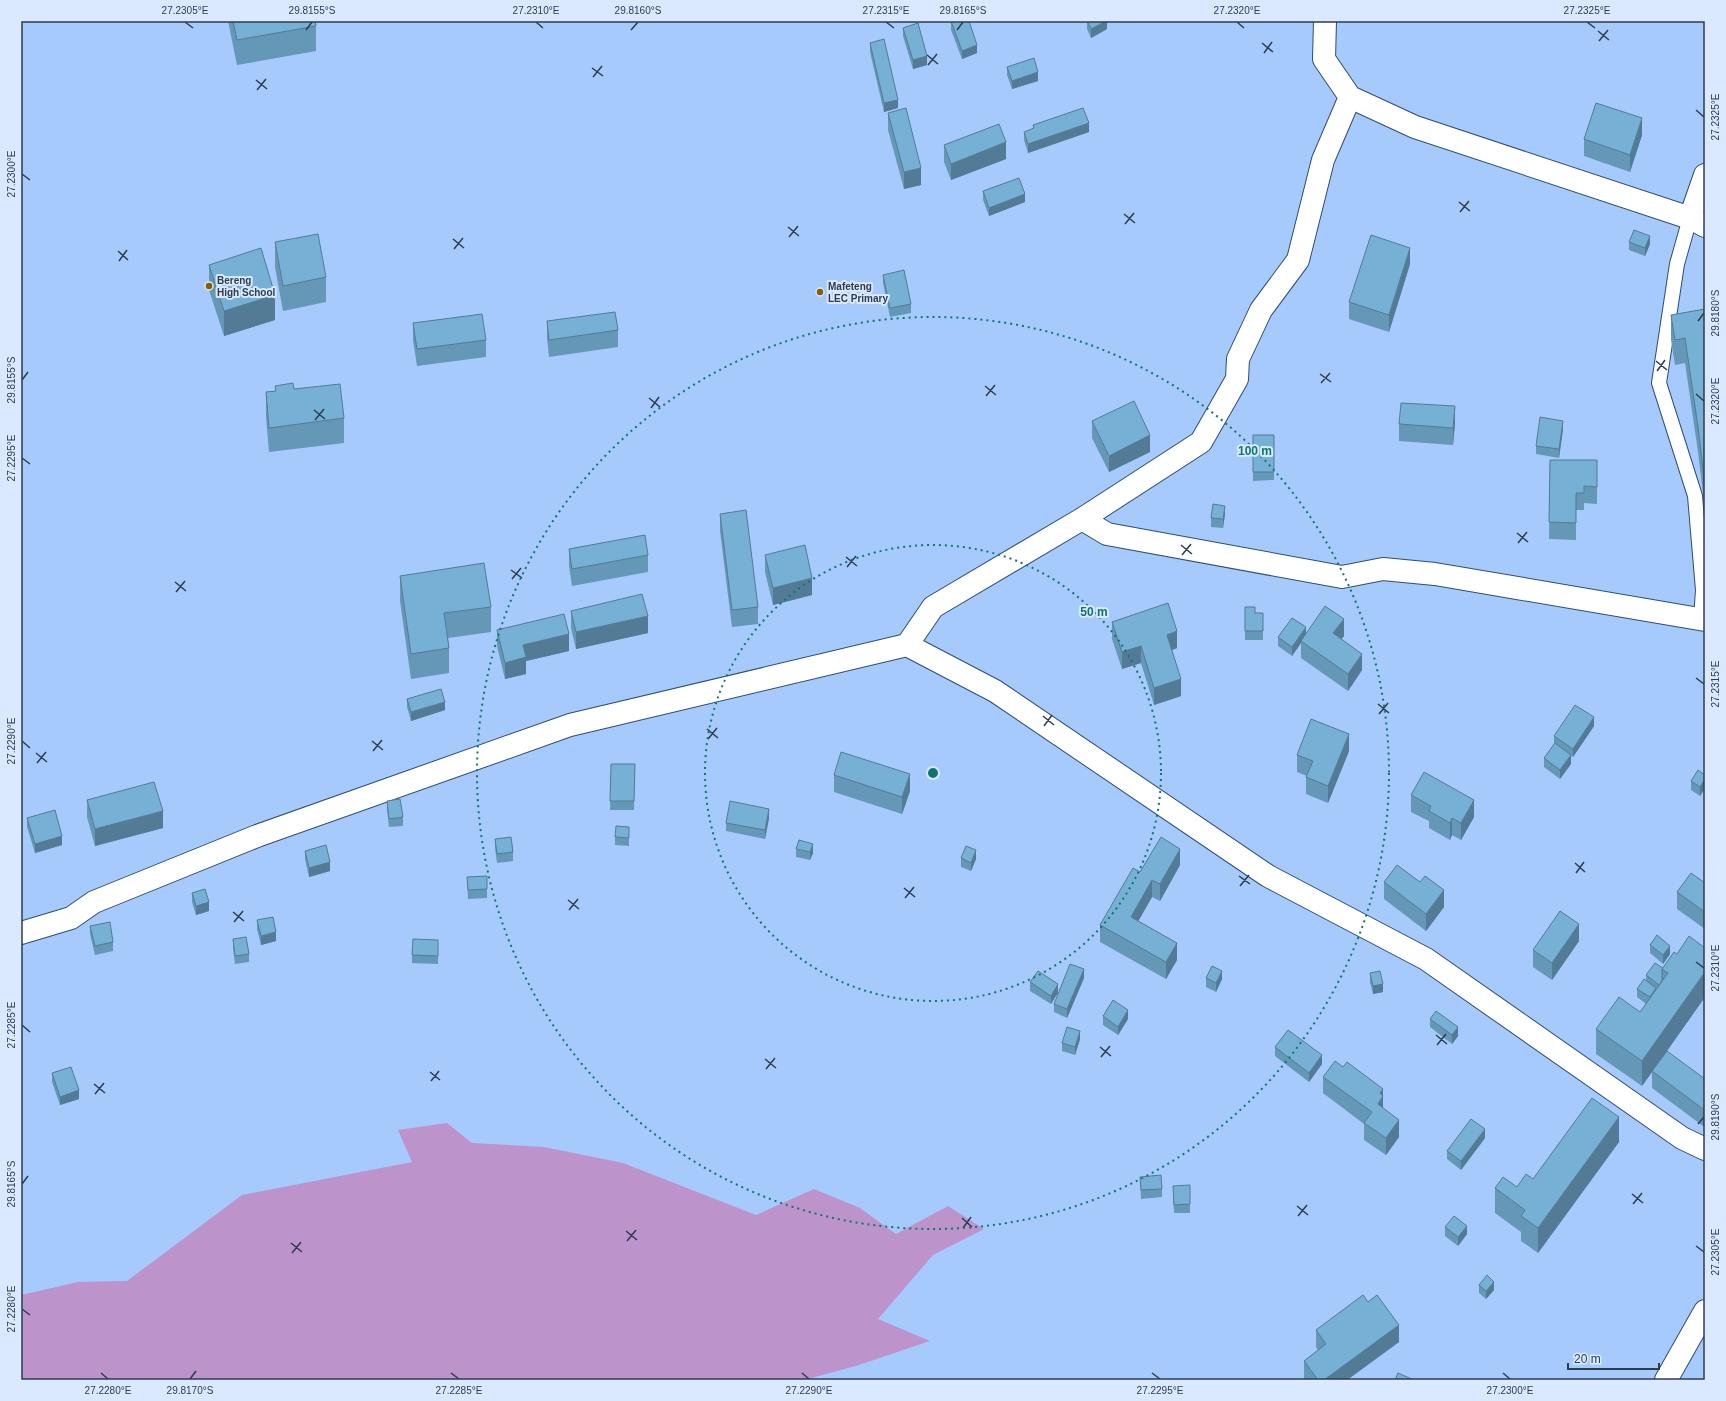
<svg xmlns="http://www.w3.org/2000/svg" width="1726" height="1401" viewBox="0 0 1726 1401" font-family="Arial,sans-serif">
  <style>
    .water { fill: #bd93cb }
    .lines { fill: none; stroke-linecap: round; stroke-linejoin: round }
    .lane-casing { stroke: #2e4d77; stroke-width: 16 }
    .street-casing { stroke: #2e4d77; stroke-width: 24 }
    .lane { stroke: #fff; stroke-width: 14 }
    .street { stroke: #fff; stroke-width: 22 }
    .wall { fill: #6597b7 }
    .shaded-wall { fill: #537b95 }
    .building { fill: #76b0d5; stroke: #537b95 }
    .ticks { fill: none; stroke: #2e3c50; stroke-width: 1.5 }
    .ring { fill: none; stroke: #0f766e; stroke-width: 2; stroke-dasharray: 2 4 }
    .poi-dot { fill: #895d00; stroke: #dbe9fe; stroke-width: 1.5 }
    .labels { text-anchor: middle; dominant-baseline: central; stroke-width: 4; stroke-linejoin: round; paint-order: stroke }
    .poi-label { font-size: 10px; font-weight: bold; fill: #2e3c50; stroke: #dbe9fe; text-anchor: start }
    .centre { fill: #0f766e; stroke: #dbe9fe; stroke-width: 2 }
    .ring-label { font-size: 12px; text-anchor: middle; font-weight: bold; fill: #0f766e; stroke: #dbe9fe; stroke-width: 4; stroke-linejoin: round; paint-order: stroke }
    .neatline { fill: none; stroke: #2e3c50; stroke-width: 1.5 }
    .ticks-label { font-size: 10px; text-anchor: middle; fill: #2e3c50 }
  </style>
  <rect width="100%" height="100%" fill="#a6cafc"/>
  <path class="water" d="M447,1123l25,20 72,4 79,16 133,52 58,-26 46,19 36,26 52,-28 36,23 -51,26 -55,64 52,22 -71,24 -55,15h-783v-85l57,-13 49,-1 115,-86 170,-33 -14,-32z"/>
  <g class="lines">
    <defs>
      <path id="lane" d="M1690,218l-13,46 -18,119 36,113 8,94 -2,29"/>
      <path id="street" d="M1325,21l-1,38 26,38 65,30 275,91 15,8
        M1690,218l15,-43
        M1082,519l25,15 235,43 41,-8 52,5 270,46
        M907,645l26,-38 149,-88 119,-77 36,-63 1,-20 23,-49 37,-50 25,-100 27,-63
        M21,933l50,-15 23,-16 163,-66 313,-111 337,-80 88,46 273,185 158,83 256,179 23,11
        M1666,1380l39,-69"/>
    </defs>
    <use href="#lane" class="lane-casing"/>
    <use href="#street" class="street-casing"/>
    <use href="#lane" class="lane"/>
    <use href="#street" class="street"/>
  </g>
  <path class="wall" d="M228,21h87l1,5v25l-79,14z
    M951,21l26,32 -15,6 -11,-29z
    M1087,21l20,8 -16,9 -4,-9z
    M903,28l24,37 -14,4 -10,-33z
    M870,43l28,65 -14,4 -14,-60z
    M1007,67l31,14 -26,8 -5,-14z
    M888,113l33,72 -17,4 -16,-59z
    M1033,125l56,7 -61,21 -4,-13v-8l9,-3z
    M1642,135l-12,37 -46,-16v-17z
    M944,145l62,14 -55,21 -7,-18z
    M983,191l42,11 -36,14 -6,-16z
    M275,242l51,35v25l-43,9 -8,-44z
    M1629,242l21,2 -5,12 -16,-6z
    M1410,264l-21,68 -40,-13v-17z
    M209,265l66,55 -51,16 -15,-46z
    M883,275l28,29v9l-21,4 -7,-34z
    M1705,309v201l-7,-58 -13,-89 -10,2 -4,-25v-25z
    M547,321l71,9v17l-69,10 -2,-19z
    M413,323l73,17v17l-69,9 -4,-26z
    M294,389l50,29v25l-75,9 -3,-35v-25z
    M1092,421l58,31 -41,20 -17,-34z
    M1455,423l-2,22 -54,-4v-17z
    M1563,429l-4,29 -23,-4v-8z
    M1253,435h21v45l-21,1z
    M1550,460h47v44l-13,-1v7h-8v30l-27,-1z
    M720,514l38,93v17l-26,3 -12,-96z
    M1225,514l-2,14 -12,-1v-9z
    M569,549l79,6v17l-76,14 -3,-20z
    M765,555l47,40 -39,10 -8,-33z
    M400,576l91,31v25l-43,6 1,10v25l-38,6 -11,-78z
    M1245,607l10,6h8v27h-18z
    M571,611l77,22 -72,16 -5,-21z
    M1112,622l65,26 -5,2 9,46 -27,9 -13,-42 -19,6 -10,-30z
    M497,630l72,21 -43,10v13l-21,5 -8,-33z
    M1306,634l38,2 -3,3 21,31 -14,21 -47,-33v-15l-9,13 -14,-10v-9z
    M407,699l38,11 -34,11 -4,-14z
    M1594,726l-21,31 -2,-1v8l-11,15 -16,-12v-9l10,-14v-8z
    M1349,751l-21,52 -22,-9v-17l1,-1 -10,-4v-17z
    M611,764h24l-1,46h-24z
    M834,775l76,16 -8,23 -68,-22z
    M1705,775v13l-5,8 -9,-6v-9z
    M1411,795l63,22 -13,23 -9,-5 -2,5 -21,-12v-7l-18,-9z
    M87,800l76,28 -68,18 -8,-29z
    M387,801l16,16v9l-14,1 -2,-18z
    M27,818l35,27 -27,8 -8,-26z
    M769,818l-4,21 -39,-8v-8z
    M629,827v19l-14,-1v-8z
    M495,839l18,13v9l-16,2 -2,-15z
    M796,849l17,4 -3,7 -14,-3z
    M305,851l25,20 -21,6 -4,-18z
    M961,858l15,1 -5,12 -10,-4z
    M1180,865l-20,36 -8,-4 -14,24 39,39 -11,19 -66,-37v-17l40,-53z
    M487,876v22l-19,1 -1,-22z
    M1384,882l60,25 -18,24 -42,-32z
    M1705,883v46l-28,-20v-17z
    M192,893l17,18 -13,4 -4,-13z
    M257,920l19,21 -15,4 -4,-16z
    M90,926l23,16v9l-18,4 -5,-21z
    M233,939l16,15v8l-14,2 -2,-16z
    M1579,941l-27,39 -19,-13v-17z
    M1650,945l20,9 -7,10 -13,-11z
    M438,948v16l-26,-1v-8z
    M1663,968l42,29 -42,59 42,23v44l-2,3 -51,-38v-16l-10,14 -46,-32v-25l44,-17 6,-8 -9,-7v-8l9,-8v-6z
    M1370,973l13,19 -10,2 -3,-12z
    M1084,978l-17,40 -13,-6v-8z
    M1206,978l16,1 -6,13 -10,-5z
    M1030,982l28,2 -7,20 -21,-13z
    M1103,1016l25,3 -10,16 -15,-10z
    M1430,1019l28,17 -6,8 -22,-17z
    M1080,1039l-5,16 -13,-4v-8z
    M1275,1047l47,17 -13,18 -34,-26z
    M1343,1067l40,22v19l16,29 -13,18 -22,-15v-16l-41,-31v-16z
    M52,1073l27,26 -19,6 -8,-23z
    M1485,1138l-24,32 -14,-11v-8z
    M1619,1142l-81,111 -17,-12v-9l-26,-19v-25l22,-1z
    M1140,1177l22,12v8l-21,2z
    M1190,1185v28h-16l-1,-19z
    M1445,1227l22,7 -9,12 -13,-10z
    M1479,1285l15,5 -8,9 -7,-6z
    M1368,1302l31,40 -52,38h-41l-2,-2v-17l14,-11 -2,-3v-17z"/>
  <path class="shaded-wall" d="M1107,21v8l-16,9v-9z
    M977,45v8l-15,6v-8z
    M927,56v9l-14,4v-9z
    M1038,72v9l-26,8v-8z
    M898,100v8l-14,4v-9z
    M1642,118v17l-12,37v-17z
    M1089,123v9l-61,21v-9z
    M1006,142v17l-55,21v-16z
    M921,168v17l-17,4v-17z
    M1025,194v8l-36,14v-8z
    M1650,236v8l-5,12v-8z
    M1410,248v16l-21,68v-17z
    M275,295v25l-51,16v-25z
    M1455,406v17l-2,22v-17z
    M1563,421v8l-4,29v-9z
    M1150,435v17l-41,20v-16z
    M1225,506v8l-2,14v-9z
    M812,578v17l-39,10v-17z
    M648,616v17l-72,16v-17z
    M1344,619v17l-11,14v-17z
    M1306,627v9l-5,5v2l-9,13v-9z
    M1177,631v17l-10,4v-17z
    M569,634v17l-43,10v13l-21,5v-16l18,-18z
    M1141,646v17l-19,6v-17z
    M1362,654v16l-14,21v-17z
    M1181,679v17l-27,9v-17z
    M445,702v8l-34,11v-9z
    M1594,717v9l-21,31v-8z
    M1349,734v17l-21,52v-17z
    M1571,755v9l-11,15v-9z
    M910,774v17l-8,23v-17z
    M1705,779v9l-5,8v-9z
    M1474,800v17l-13,23v-17z
    M769,809v9l-4,21v-9z
    M163,811v17l-68,18v-17z
    M1452,818v17l-2,5v-17z
    M62,836v9l-27,8v-9z
    M813,844v9l-3,7v-8z
    M1180,849v16l-20,36v-17z
    M976,850v9l-5,12v-8z
    M330,862v9l-21,6v-9z
    M1152,880v17l-21,37v-17z
    M1444,890v17l-18,24v-17z
    M209,902v9l-13,4v-9z
    M1579,924v17l-27,39v-17z
    M276,932v9l-15,4v-9z
    M1177,943v17l-11,19v-17z
    M1670,946v8l-7,10v-9z
    M1084,969v9l-17,40v-9z
    M1222,971v8l-6,13v-9z
    M1705,972v25l-52,74h-1v1l-10,14v-25z
    M1058,984v9l-7,11v-8z
    M1383,984v8l-10,2v-8z
    M1128,1010v9l-10,16v-8z
    M1458,1027v9l-6,8v-9z
    M1080,1031v8l-5,16v-8z
    M1322,1055v9l-13,18v-9z
    M1383,1089v24l-5,-9 2,-11z
    M79,1090v9l-19,6v-8z
    M1705,1106v17l-2,3v-17z
    M1619,1117v25l-81,111v-25z
    M1399,1120v17l-13,18v-17z
    M1485,1129v9l-24,32v-9z
    M1467,1226v8l-9,12v-9z
    M1494,1282v8l-8,9v-8z
    M1399,1325v17l-52,38h-23z"/>
  <path class="building" d="M233,21h82l1,5 -79,14z
    M951,21h18l8,24 -15,6z
    M1087,21h19l-15,8z
    M918,23l9,33 -14,4 -10,-32z
    M884,39l14,61 -14,3 -14,-60z
    M1034,58l4,14 -26,9 -5,-14z
    M1596,103l46,15 -12,37 -46,-16z
    M906,108l15,60 -17,4 -16,-59z
    M1083,108l6,15 -61,21 -4,-12 10,-4 -1,-3z
    M999,124l7,18 -55,22 -7,-19z
    M1019,178l6,16 -36,14 -6,-17z
    M1634,230l16,6 -5,12 -16,-6z
    M318,234l8,43 -43,9 -8,-44z
    M1371,235l39,13 -21,67 -40,-13z
    M261,248l14,47 -51,16 -15,-46z
    M904,270l7,34 -21,4 -7,-33z
    M1705,309v177l-7,-59 -13,-89 -10,2 -4,-25z
    M615,312l3,18 -69,10 -2,-19z
    M482,314l4,26 -69,9 -4,-26z
    M293,383l1,6 46,-5 4,34 -75,10 -3,-36 10,-1 -1,-5z
    M1134,401l16,34 -41,21 -17,-35z
    M1401,403l54,3 -2,22 -54,-4z
    M1540,417l23,4 -4,28 -23,-3z
    M1253,435h21v37h-21z
    M1550,460h47v27l-13,-1v7h-8v30l-27,-1z
    M1213,504l12,2 -2,13 -12,-1z
    M746,510l12,97 -26,3 -12,-96z
    M645,535l3,20 -76,14 -3,-20z
    M805,545l7,33 -39,10 -8,-33z
    M484,563l7,44 -47,6 5,35 -38,6 -11,-78z
    M642,594l6,22 -72,16 -5,-21z
    M1168,603l9,28 -10,4 14,44 -27,9 -13,-42 -19,6 -10,-30z
    M1325,606l19,13 -11,14 29,21 -14,20 -47,-33z
    M1245,607h10v6h8v18h-18z
    M564,614l5,20 -46,11 3,12 -21,6 -8,-33z
    M1292,618l14,9 -14,20 -14,-10z
    M441,689l4,13 -34,10 -4,-13z
    M1575,705l19,12 -21,32 -19,-13z
    M1311,719l38,15 -21,52 -22,-9 7,-16 -16,-6z
    M1555,743l16,12 -11,15 -16,-12z
    M841,752l69,22 -8,23 -68,-22z
    M611,764h24l-1,37h-24z
    M1698,770l7,5v4l-5,8 -9,-6z
    M1424,772l50,28 -13,23 -9,-5 -2,5 -21,-12 2,-5 -20,-11z
    M154,782l9,29 -68,18 -8,-29z
    M400,799l3,18 -14,2 -2,-18z
    M730,801l39,8 -4,21 -39,-7z
    M55,810l7,26 -27,8 -8,-26z
    M616,826l13,1v11l-14,-1z
    M511,837l2,15 -16,2 -2,-15z
    M1161,837l19,12 -20,35 -8,-4 -21,37 46,26 -11,19 -66,-37 33,-57 7,4z
    M799,840l14,4 -3,8 -14,-3z
    M326,845l4,17 -21,6 -4,-17z
    M966,846l10,4 -5,13 -10,-5z
    M1397,865l23,17 5,-6 19,14 -18,24 -42,-32z
    M1691,873l14,10v29l-28,-20z
    M487,876v13l-19,1 -1,-13z
    M205,889l4,13 -13,4 -4,-13z
    M1560,911l19,13 -27,39 -19,-13z
    M273,917l3,15 -15,4 -4,-16z
    M110,922l3,20 -18,4 -5,-20z
    M1657,935l13,11 -7,9 -13,-10z
    M1689,936l16,12v24l-63,89 -46,-32 23,-32 21,15 28,-39 -6,-4 12,-17 3,2z
    M246,937l3,17 -14,2 -2,-17z
    M413,939l25,1v16l-26,-1z
    M1655,963l8,5 -1,1v12l-3,4 -13,-10z
    M1070,964l14,5 -17,40 -13,-5z
    M1212,966l10,5 -6,12 -10,-5z
    M1038,971l20,13 -7,12 -21,-14z
    M1380,971l3,13 -10,2 -3,-13z
    M1644,979l12,9 -6,9 -13,-8z
    M1113,1000l15,10 -10,17 -15,-11z
    M1436,1011l22,16 -6,8 -22,-16z
    M1067,1027l13,4 -5,16 -13,-4z
    M1288,1030l34,25 -13,18 -34,-26z
    M1667,1051l38,28v27l-2,3 -51,-38z
    M1335,1061l8,6 4,-5 36,27 -3,4 3,3 -5,8 21,16 -13,18 -22,-15 8,-11 -49,-35z
    M71,1067l8,23 -19,7 -8,-24z
    M1592,1098l27,19 -81,111 -17,-12 4,-6 -30,-22 8,-11 14,10 9,-13 7,5z
    M1471,1119l14,10 -24,32 -14,-10z
    M1161,1175l1,14 -21,1 -1,-13z
    M1190,1185v19l-16,1 -1,-19z
    M1454,1216l13,10 -9,11 -13,-10z
    M1487,1275l7,7 -8,9 -7,-6z
    M1363,1295l5,7 9,-7 22,30 -75,55h-6l-14,-19 22,-17 -10,-14z
    M1398,1373l16,7h-19z"/>
  <path class="ticks" d="M185,22l8,6M536,22l7,6M886,22l8,6M1237,22l7,6M1587,22l8,6M306,30l6,-8M631,30l7,-8M957,30l6,-8M1598,31l11,9M1599,41l9,-11M1262,43l11,9M1264,53l8,-11M927,55l11,9M928,65l9,-11M592,68l11,8M593,77l9,-11M256,80l11,9M257,90l9,-11M1696,110l8,7M22,174l8,6M1459,202l11,9M1460,212l9,-11M1124,214l11,9M1125,224l9,-11M788,227l11,9M789,237l9,-11M453,239l11,9M454,249l9,-11M118,251l10,9M119,261l8,-11M1698,321l6,-8M1656,361l11,9M1657,371l8,-11M1320,374l11,8M22,380l6,-8M1321,383l9,-10M985,386l11,9M1696,394l8,7M986,396l9,-11M649,398l11,9M651,408l8,-11M314,410l11,9M315,420l9,-11M22,458l8,6M1517,533l11,9M1518,543l9,-11M1181,545l11,9M1182,555l9,-11M846,557l11,9M847,567l9,-11M511,570l11,8M512,579l9,-11M175,582l11,9M176,592l9,-11M1696,678l8,6M1378,704l11,9M1379,714l9,-11M1043,716l11,9M1044,726l8,-11M707,729l11,9M708,739l9,-11M22,741l8,7M372,741l11,9M373,751l9,-11M36,753l11,9M37,763l9,-11M1575,863l10,9M1576,873l8,-11M1239,876l11,8M1240,886l9,-11M904,888l11,9M905,898l9,-11M568,900l11,9M569,910l9,-11M233,912l11,9M234,922l9,-11M1696,962l8,6M22,1025l8,7M1436,1035l11,9M1437,1045l9,-11M1100,1047l11,9M1101,1057l9,-11M765,1059l11,9M766,1069l9,-11M430,1072l10,8M431,1081l8,-10M94,1084l11,9M95,1094l9,-11M1698,1124l6,-7M22,1184l6,-8M1632,1194l11,9M1633,1204l9,-11M1297,1206l11,9M1298,1216l9,-11M962,1218l10,9M963,1228l8,-11M626,1231l11,9M627,1241l9,-11M291,1243l11,9M1696,1246l8,6M292,1253l9,-11M22,1309l8,6M101,1373l7,6M451,1373l8,6M802,1373l7,6M1152,1373l8,6M1503,1373l7,6M190,1379l6,-8"/>
  <g class="ring">
    <circle cx="933" cy="773" r="228"/>
    <circle cx="933" cy="773" r="456"/>
  </g>
  <g class="poi-dot">
    <circle cx="209" cy="286" r="4"/>
    <circle cx="820" cy="292" r="4"/>
  </g>
  <g class="labels">
    <g class="poi-label">
      <text x="217" y="280">Bereng<tspan x="217" dy="12">High School</tspan></text>
      <text x="828" y="286">Mafeteng<tspan x="828" dy="12">LEC Primary</tspan></text>
    </g>
  </g>
  <circle cx="933" cy="773" r="6" class="centre"/>
  <g class="ring-label">
    <text x="1255" y="455">100 m</text>
    <text x="1094" y="616">50 m</text>
  </g>
  <rect width="1726" height="1401" fill="none" stroke="#dbe9fe" stroke-width="44"/>
  <path d="M1568 1363v6h91v-6" fill="none" stroke="#2e3c50" stroke-width="2"/>
  <text x="1574" y="1363" font-size="12" fill="#2e3c50" stroke="#dbe9fe" stroke-width="3" paint-order="stroke">20 m</text>
  <rect x="22" y="22" width="1682" height="1357" class="neatline"/>
  <g class="ticks-label">
    <text x="185" y="14">27.2305°E</text>
    <text x="312" y="14">29.8155°S</text>
    <text x="536" y="14">27.2310°E</text>
    <text x="638" y="14">29.8160°S</text>
    <text x="886" y="14">27.2315°E</text>
    <text x="963" y="14">29.8165°S</text>
    <text x="1237" y="14">27.2320°E</text>
    <text x="1587" y="14">27.2325°E</text>
    <text transform="translate(1715 117) rotate(-90)" y="4">27.2325°E</text>
    <text transform="translate(11 174) rotate(-90)" y="4">27.2300°E</text>
    <text transform="translate(1715 313) rotate(-90)" y="4">29.8180°S</text>
    <text transform="translate(11 380) rotate(-90)" y="4">29.8155°S</text>
    <text transform="translate(1715 401) rotate(-90)" y="4">27.2320°E</text>
    <text transform="translate(11 458) rotate(-90)" y="4">27.2295°E</text>
    <text transform="translate(1715 684) rotate(-90)" y="4">27.2315°E</text>
    <text transform="translate(11 741) rotate(-90)" y="4">27.2290°E</text>
    <text transform="translate(1715 968) rotate(-90)" y="4">27.2310°E</text>
    <text transform="translate(11 1025) rotate(-90)" y="4">27.2285°E</text>
    <text transform="translate(1715 1117) rotate(-90)" y="4">29.8190°S</text>
    <text transform="translate(11 1184) rotate(-90)" y="4">29.8165°S</text>
    <text transform="translate(1715 1252) rotate(-90)" y="4">27.2305°E</text>
    <text transform="translate(11 1309) rotate(-90)" y="4">27.2280°E</text>
    <text x="108" y="1394">27.2280°E</text>
    <text x="190" y="1394">29.8170°S</text>
    <text x="459" y="1394">27.2285°E</text>
    <text x="809" y="1394">27.2290°E</text>
    <text x="1160" y="1394">27.2295°E</text>
    <text x="1510" y="1394">27.2300°E</text>
  </g>
</svg>
